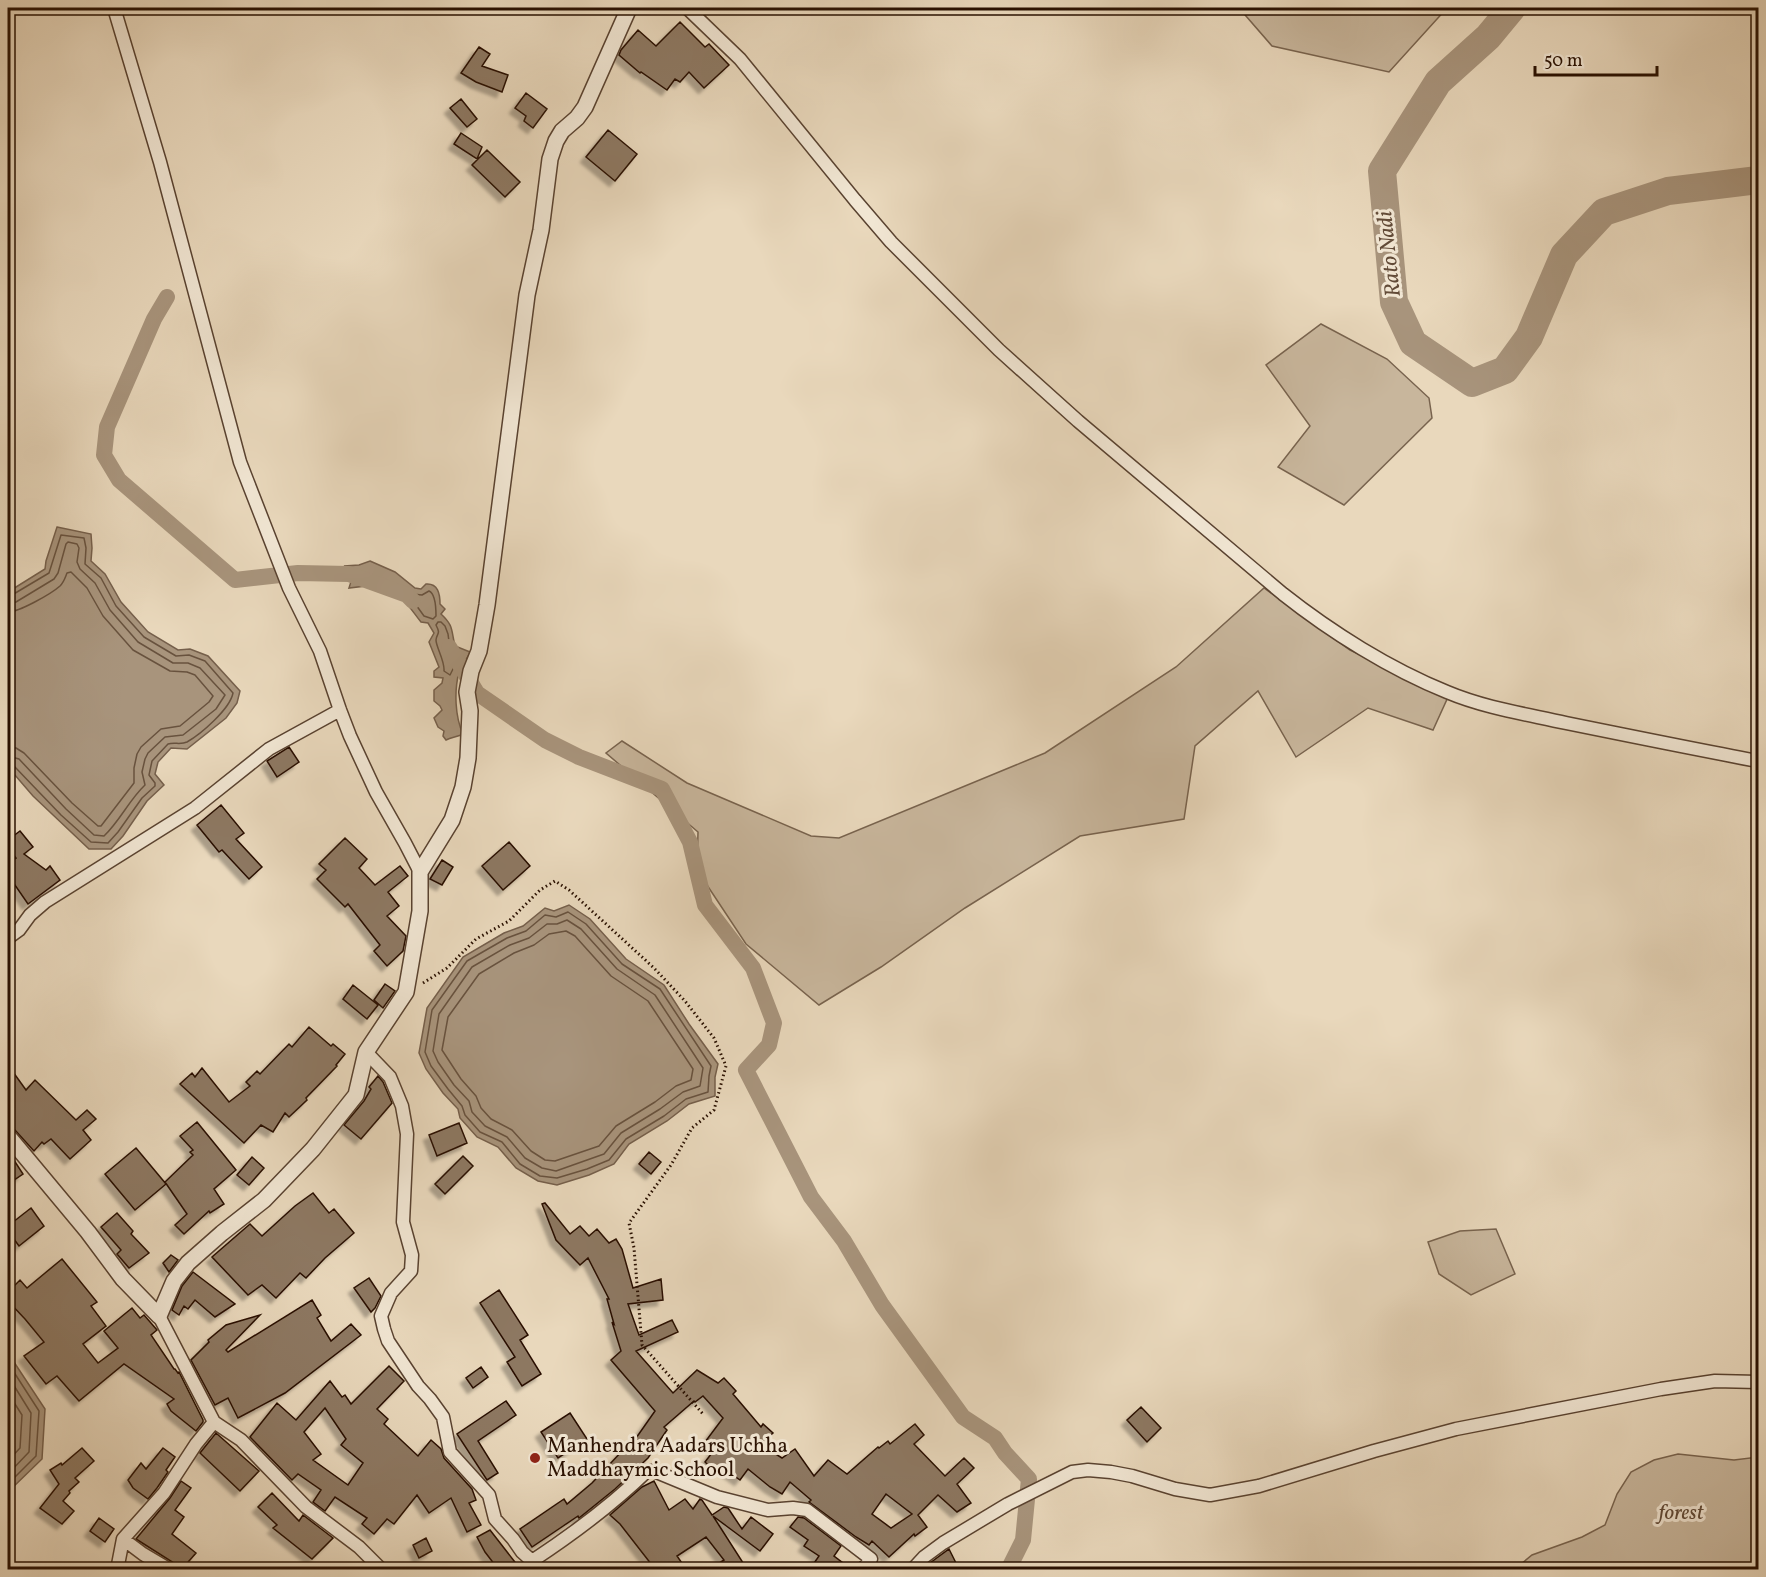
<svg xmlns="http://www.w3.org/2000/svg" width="1766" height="1577" viewBox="0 0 1766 1577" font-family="Vollkorn,serif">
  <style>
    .green { fill: #c8b69c; stroke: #78634e; stroke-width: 1.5 }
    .water { fill: #a8947c; stroke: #755f4b; stroke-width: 1.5 }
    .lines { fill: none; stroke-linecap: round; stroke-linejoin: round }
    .shore { stroke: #68523e; stroke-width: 1.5 }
    .canal { stroke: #a8947c; stroke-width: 16 }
    .river { stroke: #a8947c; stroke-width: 28 }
    .building { fill: #8d7862; stroke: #291001; stroke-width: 1.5; fill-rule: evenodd; filter: url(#shadow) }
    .minor-casing { stroke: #594230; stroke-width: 15 }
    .tertiary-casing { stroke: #594230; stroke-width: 18 }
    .path { stroke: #291001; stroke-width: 3; stroke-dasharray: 1.5 3; stroke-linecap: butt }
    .minor { stroke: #f1e6d3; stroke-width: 12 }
    .tertiary { stroke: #f1e6d3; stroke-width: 15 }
    .poi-dot { fill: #8f2418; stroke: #f1e6d3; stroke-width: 2 }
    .labels { text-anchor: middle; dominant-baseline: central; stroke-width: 6; stroke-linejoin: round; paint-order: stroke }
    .poi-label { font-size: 21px; fill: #291001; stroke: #f1e6d3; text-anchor: start }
    .park-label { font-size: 21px; font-style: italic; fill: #614a37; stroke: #f1e6d3 }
    .water-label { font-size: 22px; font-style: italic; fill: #624b38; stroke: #f1e6d3 }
  </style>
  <defs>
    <filter id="shadow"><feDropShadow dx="-5.5" dy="5.5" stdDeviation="1.5" flood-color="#0004"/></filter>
  </defs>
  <rect width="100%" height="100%" fill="#e9d8bc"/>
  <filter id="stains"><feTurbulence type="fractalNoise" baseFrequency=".00333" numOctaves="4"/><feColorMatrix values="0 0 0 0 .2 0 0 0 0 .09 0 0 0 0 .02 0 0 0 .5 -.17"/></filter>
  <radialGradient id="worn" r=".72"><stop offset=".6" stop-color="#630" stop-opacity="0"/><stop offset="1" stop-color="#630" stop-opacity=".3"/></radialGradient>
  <path class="green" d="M1239,8h208l-58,64 -117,-26z
    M1321,324l66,35 42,39 3,20 -88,87 -66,-38 32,-41 -44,-61z
    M1264,588l86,62 98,47 -15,33 -65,-22 -72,49 -38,-66 -63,55 -11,73 -104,17 -115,72 -84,59 -62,38 -73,-61 -49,-74 1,-38 -92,-79 16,-12 65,42 124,53 28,2 206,-85 131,-86z
    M1496,1229l19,45 -44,21 -32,-21 -11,-32 32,-11z
    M1678,1454l56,6 24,-3v112h-243l17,-14 50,-18 23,-12 12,-31 14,-22 23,-12z"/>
  <path class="water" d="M57,527l34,7 1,14 -1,13 14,13 16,28 27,30 30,18 12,-1 18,7 32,35 -3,12 -11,15 -39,31 -16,-1 -13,14 -3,12 9,11 -17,16 -24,35 -12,13h-22l-56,-53 -25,-29v-175l37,-23 1,-8z
    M370,561l25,11 20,16 6,1 5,-5c12,-1 14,10 14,20l5,5 -4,5c13,12 10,16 14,32l15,6c-2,7 -9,12 -11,20 -5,19 -4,45 4,62 -5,3 -11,3 -17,6l-3,-4 1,-5 -6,-4 -4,-9 8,-8 -2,-4 -6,-5v-11l8,-7 1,-5 -9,-1v-6l5,-4 -10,-25 5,-9 -6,-10 -7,-1c-15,-19 -21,-32 -46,-40l-9,4 -17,2c4,-10 2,-13 -4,-22l14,-1z
    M569,905l21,14 36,40 38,26 25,39 29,40 -3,13v19l-26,8 -22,17 -38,23 -15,20 -25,11 -32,10 -19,-4 -22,-13 -18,-21 -21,-10 -17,-19 -2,-9 -15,-16 -17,-24 -7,-16 8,-45 36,-51 41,-24 19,-7 22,-18 9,3z
    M8,1353l37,56 -3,50 -34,33z"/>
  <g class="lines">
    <path class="shore" d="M429,591c7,3 7,18 7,25l-3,3 -9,-3 -13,-18 1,-4 10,1z
      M8,596l4,-1 37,-22 12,-38 23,3 2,10 -1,16 16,14 15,28 28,31 32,19 13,-1 16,6 28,32c-3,16 -32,41 -46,49 -6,3 -13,0 -19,2l-16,17 -3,14 6,8v3l-13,12 -24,34 -10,11 -17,-1 -30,-27 -47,-49 -6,-2
      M8,603l8,-1 38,-23 4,-6 8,-29 2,-2 9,2 2,4 -2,14 3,7 15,14 15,27 28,32 35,21h15l12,5 25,27 -9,14 -33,26 -18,2 -17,16 -3,6 -3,13 3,13c-16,15 -25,36 -41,51l-10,-1 -28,-26 -47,-50 -11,-3
      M8,612c11,0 43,-18 52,-26 4,-4 5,-8 7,-13l4,-1 16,16 16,28 30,34 37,21 17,1 8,3 18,21 -4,6 -29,24 -19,3 -20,18 -4,7 -3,14v15l-33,43h-3l-26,-23 -48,-50 -8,-5 -8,-1
      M438,622h3l4,4 3,8 2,15 10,6 -10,20 -6,-4c1,-10 -8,-24 -8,-31 1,-8 5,-5 0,-15z
      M568,912l18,12 36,40 38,25 51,77 -2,10 -1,16 -22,7 -22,17 -38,23 -17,21 -22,9 -30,9 -17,-2 -20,-12 -18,-22 -22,-10 -15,-17 -3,-9 -14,-17 -17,-23 -6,-14 7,-42 35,-49 40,-23 19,-7 19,-16 11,2z
      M567,920l14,9 36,40 38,26 48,73 -3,18 -17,6 -23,17 -39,24 -17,21 -48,17 -14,-3 -17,-10 -18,-21 -22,-11 -13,-14 -3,-11 -15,-16 -16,-23 -5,-11 6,-37 33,-47 38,-22 19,-7 18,-14h10z
      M566,931l9,5 36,40 37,25 45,68 -2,11 -15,6 -21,16 -39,24 -17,20 -44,15 -10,-1 -14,-9 -19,-21 -21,-11 -10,-11 -5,-12 -15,-17 -19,-29 6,-33 31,-43 35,-21 20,-8 15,-11z
      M8,1363l31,48 -3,45 -28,28
      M8,1376l23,37 -2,39 -21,22
      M8,1393l14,22 -2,33 -12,13"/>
    <path class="canal" d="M167,297l-13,22 -47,108 -3,28 15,25 116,100 63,-7 51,1 58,21 6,6
      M449,647l28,46 68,47 34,17 83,32 28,53 15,63 48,63 21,55 -5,22 -23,25 65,127 33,44 38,64 81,112 32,21 10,15 24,26 -6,61 -15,30"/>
    <path class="river" d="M1512,8l-24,29 -50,45 -56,89 12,131 19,41 59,40 33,-13 24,-33 35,-82 40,-43 64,-21 90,-11"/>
  </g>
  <path class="building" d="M680,22l25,25 4,-3 20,21 -25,23 -15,-16 -9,10 -5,-3 -8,11 -26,-18 -1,1 -21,-18 2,-5 17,-20 18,16z
    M479,47l11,7 -8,12 26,9 -6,17 -26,-10 -15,-9z
    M526,93l21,16 -14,19 -9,-7 2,-5 -11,-8z
    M461,99l16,20 -10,8 -17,-19z
    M608,130l29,24 -22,27 -29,-24z
    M461,133l21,14 -5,12 -23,-15z
    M487,150l33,32 -15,15 -33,-32z
    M289,747l10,15 -22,15 -10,-16z
    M221,805l23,28 -8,6 26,28 -13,12 -27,-29 -3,2 -22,-27z
    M20,831l13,16 -9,7 22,16 4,-4 10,14 -32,24 -20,-29v-11l8,-6 -8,-11v-7z
    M345,838l22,21 -8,9 16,17 25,-19 8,10 -20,16 11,14 -12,10 19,20 -3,15 -16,15 -13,-15 6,-6 -32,-41 -3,3 -28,-28 9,-9 -7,-6z
    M509,842l21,24 -27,24 -21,-24z
    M442,860l11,7 -11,18 -12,-6z
    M385,984l10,7 -12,17 -9,-8z
    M353,985l25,20 -11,14 -24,-20z
    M309,1027l22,19 2,-2 12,10 -9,11 1,1 -31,32 1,2 -18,17 -4,-4 -12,19 -12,-7 -17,18 -64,-59 12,-11 3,4 7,-9 27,34 21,-16 -4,-4 11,-11 3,3 29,-30 3,3z
    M8,1065l18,25 9,-10 41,40 11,-10 9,9 -13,11 8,10 -21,19 -19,-20 -7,5 -2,-2 -8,9 -19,-21 -7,-5z
    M378,1076l5,6 9,21 -31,36 -17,-14 20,-24 7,-12 -2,-2z
    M197,1122l39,48 -22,19 10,15 -14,9 -1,-2 -25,23 -9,-9 12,-11 -22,-32 28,-27 -3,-3 3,-2 -13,-14z
    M459,1123l8,20 -30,13 -8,-21z
    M136,1148l30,36 -31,26 -30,-36z
    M8,1151l15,23 -15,10z
    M649,1152l12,10 -10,12 -12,-10z
    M463,1156l10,10 -28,28 -10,-10z
    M252,1157l12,11 -15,17 -12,-10z
    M313,1193l16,20 5,-4 20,24 -29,25 -19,20 -6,-5 -24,25 -14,-13 -14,10 -36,-38 38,-33 12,12 33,-30z
    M545,1203l25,31 10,-8 9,10 8,-7 12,14 7,-4 6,10 11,39 28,-9 2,21 -35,4 11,31 33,-15 6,12 -42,19 37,42 24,-23 21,13 6,-5 12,13 -3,3 28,33 2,-3 10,9 -13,11 22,14 13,-9 19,27 14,-16 19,14 31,-27 1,1 9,-7 2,3 25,-20 9,11 -10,9 31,32 19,-18 10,10 -17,16 14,19 -14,9 -19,-17 -20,20 9,12 -12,9 -1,-2 -25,23 -17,-16 -3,4 -13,-8 -47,-35 2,-2 -21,-18 -8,12 -12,-7 -22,-18 -8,11 -21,-15 -5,6 -9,-9 10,-13 -10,-7 18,-24 -20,-22 -8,6 -1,-1 -30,26 3,3 -19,28 -33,31 -36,29 -1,-2 -46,31 -12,-18 44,-30 3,5 25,-21 32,-34 3,2 28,-40 -44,-51 10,-9 -9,-29 2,2 -7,-25h2l-21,-41 -8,7 -24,-25 -14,-36zM886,1494l26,20 -21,14 -19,-14z
    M31,1208l13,18 -25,20 -11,-15v-5z
    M117,1213l16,18 -2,3 18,19 -20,15 -12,-14 4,-4 -20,-23z
    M171,1255l7,5 -9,12 -6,-9z
    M62,1259l35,43 -6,4 15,20 -23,18 15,19 20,-15 -14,-17 28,-23 8,10 4,-3 13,15 -6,5 23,34h1l3,4 1,-1 24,48v2l-7,9 -25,-20 -4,-7 7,-5 -50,-35 -45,37 -22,-25 -11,8 -22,-28 20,-14 -19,-23 -17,-18v-9l12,-12 7,8z
    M193,1272l42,32 -20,13 -20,-17 -7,9 -4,-3 -5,9 -7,-5 10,-24z
    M369,1278l12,18 -6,12 -4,4 -17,-24z
    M499,1290l29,45 -8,5 21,34 -19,12 -15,-24 8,-5 -35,-54z
    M312,1300l9,15 -4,3 14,23 20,-17 10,11 -76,58 -47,25 -10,-20 -13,7 -24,-45 18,-18 -1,-2 18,-15 34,-10 -34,35 2,2z
    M389,1366l15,15 -27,28 11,10 -4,5 34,32 13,-16 10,9 3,9 28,31 4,11 -7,3 12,22 -14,7 -16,-34 -22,15 -12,-18 -23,29 -7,-5 -13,15 -12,-10 5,-6 -32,-21 -10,14 -12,-9 8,-12 -23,-16 -6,6 -42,-43 27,-34 19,17 34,-39 12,16 3,-2 6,9zM325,1408l21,31 -5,6 22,18 -15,22 -35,-25 8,-6 -17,-22z
    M481,1367l7,10 -15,11 -7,-10z
    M506,1401l10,14 -38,26 20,32 -11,7 -30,-46z
    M1141,1407l20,21 -14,14 -20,-22z
    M570,1413l17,26 -29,19 -17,-26z
    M216,1433l43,38 -19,20 -40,-38z
    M82,1448l12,13 -19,17 4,4 -10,9 1,2 -7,8 11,10 -12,13 -22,-16 19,-24 -9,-14 11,-7 1,2z
    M163,1448l12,9 -9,13 2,2 -11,16 -9,11 -15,-11 -5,-8 13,-17 5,6z
    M181,1481l10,7 -16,22 9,7 -12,17 24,19 -14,16h-4l-4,-6 -38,-24 34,-41z
    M654,1481l15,29 16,-11 8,10 7,-10 2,1 10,15 12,-8 4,1 14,21 9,-12 22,17 -13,17 -47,-35 34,53h-37l14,-9 -18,-23 -29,19 9,13h-31l-35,-45 -10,-9 32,-28z
    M272,1493l27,28 4,-6 30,23 -21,21 -39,-31 4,-3 -19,-18z
    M798,1517l6,1 37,28 -7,10 17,13h-41l9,-13 -15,-10 4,-6 -18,-13z
    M99,1518l15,11 -9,13 -15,-11z
    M490,1530l28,36 -1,3h-19l-13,-17 -8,-15z
    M426,1538l6,13 -13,7 -6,-13z
    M949,1549l10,20h-29l-2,-4 2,-2z"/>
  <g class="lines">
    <defs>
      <path id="minor" d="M114,8l46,154 80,300 49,126 31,63 20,59 10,26 26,56 29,51 15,29
        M687,8l53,51 115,141 36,42 108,108 79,71 205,173c48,38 107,75 164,98 38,16 79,22 119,31 64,13 128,26 192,38
        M8,938l11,-8 11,-15 15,-13 150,-94 74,-59 71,-39
        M366,1052l24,25 12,29 5,28 -4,88 9,33 -1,16 -20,22 -10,23 3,13 4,12 30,45 12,13 13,18 7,35 39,43 6,24 18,20 9,13 10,9 -7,9
        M159,1316l55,106 27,18 65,67 53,40 23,23
        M123,1539l20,15 27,16
        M532,1561c41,-27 80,-56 115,-90h7l63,26 51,13 25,-2 14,2 64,49 -9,11
        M117,1570l6,-31 41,-46 32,-49 18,-22
        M912,1570l12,-13 19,-14 65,-39 64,-32 16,-2 23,2 21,4 43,13 35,6 49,-9 115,-35 82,-22 205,-40 54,-8 43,1"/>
      <path id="tertiary" d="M8,1136l80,96 35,47 36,37 15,-35 14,-18 34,-30 42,-33 49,-51 43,-54 10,-43 40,-60 14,-81v-39l32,-52 11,-33 5,-29 2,-47 -3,-19 4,-21 8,-20 8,-46 40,-310 14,-65 9,-71 6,-18 6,-10 15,-13 8,-11 44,-99"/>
    </defs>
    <use href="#minor" class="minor-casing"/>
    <use href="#tertiary" class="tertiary-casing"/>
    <path class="path" d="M423,983l24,-15 29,-29 33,-18 31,-31 15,-9 14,9 85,78 31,33 29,37 12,28 -12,44 -22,18 -21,37 -42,58 5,25 8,97 61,69
      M884,1565l12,5"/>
    <use href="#minor" class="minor"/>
    <use href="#tertiary" class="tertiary"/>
  </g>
  <circle class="poi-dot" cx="535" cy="1458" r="6"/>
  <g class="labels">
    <g class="poi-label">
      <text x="547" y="1446">Manhendra Aadars Uchha<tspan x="547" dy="24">Maddhaymic School</tspan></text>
    </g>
    <g class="park-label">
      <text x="1681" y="1513">forest</text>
    </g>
    <g class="water-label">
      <text transform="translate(1390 254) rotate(-96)">Rato Nadi</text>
    </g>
  </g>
  <rect width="1766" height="1577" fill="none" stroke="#e9d8bc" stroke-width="30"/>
  <rect x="9" y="9" width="1748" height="1559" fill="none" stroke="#291001" stroke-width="3"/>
  <rect x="15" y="15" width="1736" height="1547" fill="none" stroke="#291001" stroke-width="1.5"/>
  <path d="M1535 66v9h122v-9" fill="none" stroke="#291001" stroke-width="3"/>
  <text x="1544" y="66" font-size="18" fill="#291001" stroke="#f1e6d3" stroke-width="4.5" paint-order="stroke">50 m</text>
  <rect width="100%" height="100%" filter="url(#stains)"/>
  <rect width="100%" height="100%" fill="url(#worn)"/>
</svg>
